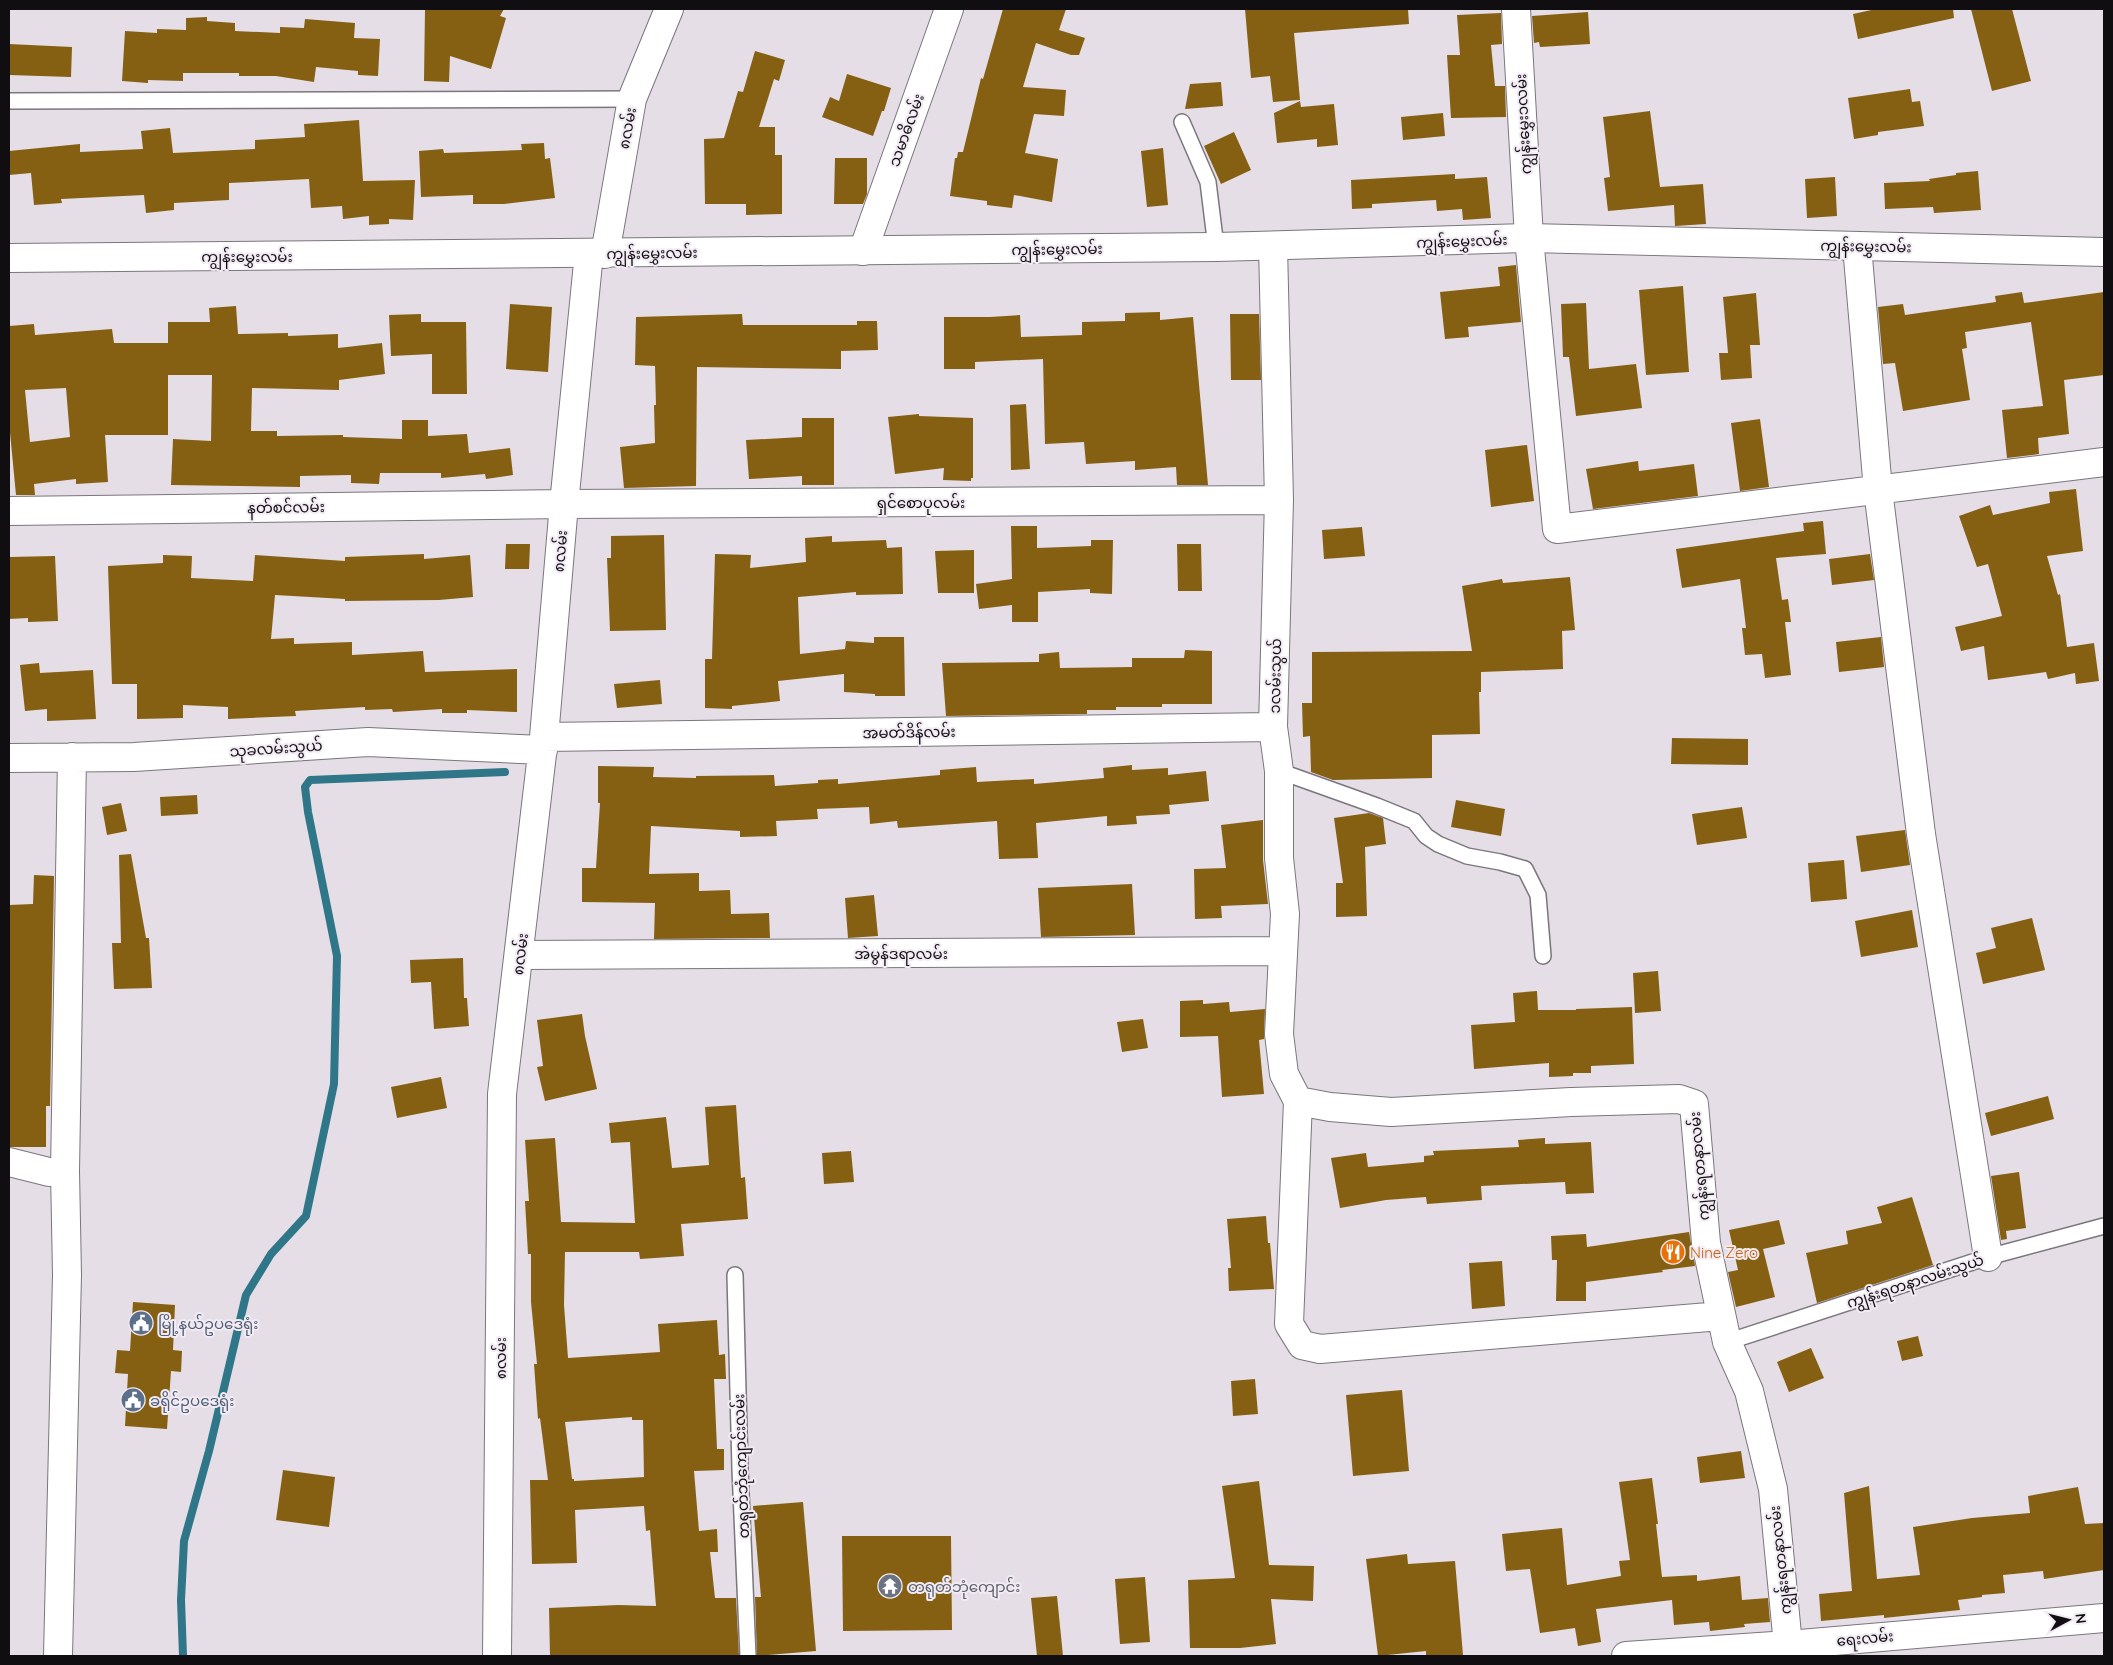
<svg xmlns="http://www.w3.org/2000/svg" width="2113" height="1665" viewBox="0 0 2113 1665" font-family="Quicksand,'Noto Sans Myanmar',sans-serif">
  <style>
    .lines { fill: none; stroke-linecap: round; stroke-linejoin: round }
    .stream { stroke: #2e7688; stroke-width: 8 }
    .building { fill: #855f12; fill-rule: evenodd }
    .service-casing { stroke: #7b757d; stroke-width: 18 }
    .minor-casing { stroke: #7b757d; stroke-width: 30 }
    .tertiary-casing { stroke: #7b757d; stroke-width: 30 }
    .service { stroke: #fff; stroke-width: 15 }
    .minor { stroke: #fff; stroke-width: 28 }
    .tertiary { stroke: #fff; stroke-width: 28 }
    .labels { text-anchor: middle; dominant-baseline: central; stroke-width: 4; stroke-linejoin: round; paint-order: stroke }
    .street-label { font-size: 15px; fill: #110e12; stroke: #f2ebf4 }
    .food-label { font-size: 15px; fill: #c56008; stroke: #f2ebf4; text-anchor: start }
    .service-label { font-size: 15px; fill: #4e5e75; stroke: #f2ebf4; text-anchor: start }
    .worship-label { font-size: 15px; fill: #5b616d; stroke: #f2ebf4; text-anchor: start }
  </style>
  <rect width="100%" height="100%" fill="#e5dee7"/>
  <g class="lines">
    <path class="stream" d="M183,1656l-2,-56 3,-59 25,-90 37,-156 25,-41 35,-38 28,-132 3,-128 -29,-144 -3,-25 5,-7 195,-8"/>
  </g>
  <path class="building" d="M425,9h79l-4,7 6,2 -15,51 -41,-13 -1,26 -25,-1z
    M1003,9h63l-7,21 26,8 -6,17h-8l-35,-12 -13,44 43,3 -2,26 -30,-2 -9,39 33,6 -6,43 -38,-7 -2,13 -25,-3v-4l-37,-5 5,-38h2l1,-6h5l18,-74 2,1z
    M1245,9h163l1,15 -115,9 6,67 -27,2 -3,-26 -19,2z
    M1876,9h77l1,9 -96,21 -5,-25z
    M1971,9h41l19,72 -39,10z
    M1588,12l2,32 -50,3 -1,-5 -5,1 -2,-27z
    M1501,13l1,31 -11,1 4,41h10l1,31 -55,1 -4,-63h13l-3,-40z
    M207,17v4l28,2v8l45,2v-6l24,1 1,-9 50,4 -1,15 26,1 -2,37 -20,-1v-4l-42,-4 -2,15 -38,-6h-37v-3h-56v8l-35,-1v3l-26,-2 3,-50 32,2v-4l29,1v-12z
    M9,44l63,3 -1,30 -62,-2z
    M755,51l30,9 -6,21 -5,-2 -15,48h16v28h7v59l-36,1v-11h-41l-1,-65 20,-1 14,-47 5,1z
    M847,74l44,14 -7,23h-2l-9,25 -51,-19 8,-20 9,4z
    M1221,82l2,24 -38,3 5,-25z
    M1910,89l2,13 8,-1 4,25 -46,6v3l-24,4 -6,-41z
    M1300,101l1,6 33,-3 4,41 -21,2v-8l-40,4 -3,-30z
    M1650,111l10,76 43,-3 3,40 -31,2 -1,-21 -66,6 -4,-33 6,-1 -7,-60z
    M1443,113l2,23 -42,4 -2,-23z
    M359,120l4,61 52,-1 -2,40 -24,-1v5l-20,1v-9l-26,3 -1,-13 -31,2 -2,-29 -80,4v17l-55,3v7l-28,3 -2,-18 -83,4 1,4 -28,2 -3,-32 -22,2v-24l71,-7v8l63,-3 -2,-18 29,-3 3,25 82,-4v-9l50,-3 -1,-13z
    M1234,132l17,38 -30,14 -17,-38z
    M544,143l1,16 5,-1 5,40 -51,6h-31v-9l-52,2 -2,-46 24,-2 1,4 78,-3 -1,-6z
    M1163,148l5,57 -21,2 -6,-56z
    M835,158h32v36l-4,10h-29z
    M1978,171l3,39 -47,3 -1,-6 -48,2 -1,-26 46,-2 -1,-2 27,-4v-2z
    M1455,174v5l32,-2 4,41 -28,2 -1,-11 -25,2 -1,-11 -64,4v4l-20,1 -1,-29z
    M1835,177l2,39 -30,2 -2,-39z
    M1516,265l5,57 -53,5 1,10 -24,2 -5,-47 60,-6 -2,-19z
    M1683,286l6,86 -43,3 -7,-85z
    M2022,292l2,11 80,-11v83l-40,5 5,54 -31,4 1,16 -32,4 -5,-48 41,-4 -12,-84 -66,10 2,16 -5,1 8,51 -67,11 -8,-48 -12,1 -5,-57 25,-3 2,11 91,-13 -1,-6z
    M1756,293l4,52h-10l2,33 -31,2 -2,-27h9l-5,-56z
    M1586,303l3,66 47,-5 6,44 -66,8 -7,-59h-6l-2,-53z
    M510,304l42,3 -4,65 -42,-3z
    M236,306l2,28 50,-1v3l50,-2v14l44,-5 3,31 -46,6v10l-87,-2 -1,43h26v5l66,-1v2l59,2v-19h26v16l39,-2 2,19 41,-5 3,27 -27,4 -1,-5 -44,4v-5h-61l-1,11 -28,-1v-8l-51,1v11l-129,-2 2,-46 38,2 1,-66h-44v60h-63l3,47 -32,2v-5l-42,5 1,11h-19l-7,-73v-96l25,-2 1,11 77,-6 2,14h54v-21h42l-1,-14zM66,388l4,49 -40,5 -5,-52z
    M1160,312v8l33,-3 15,168h-31l-1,-18 -41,3v-9l-49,3 -2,-22 -39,2 -2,-85 -68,3v7h-31v-52h46l30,-2 1,22 61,-2v-13l43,-1v-8z
    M421,314v8h45l1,72h-35v-40l-41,2 -2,-41z
    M742,314l1,11h114v-4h20l1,29 -37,1v18l-144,-2 -1,119 -72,2 -4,-41 35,-4 -1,-38h2l-1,-39 -20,-1 1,-48z
    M1230,314h29l2,66h-30z
    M1026,404l4,65 -19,1 -1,-65z
    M919,414v2l54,2v60h-2v3l-28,-1 1,-12 -49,6 -7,-57z
    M802,418h32v67h-32v-9l-53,3 -3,-39 56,-3z
    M1760,419l9,68 -29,4 -9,-68z
    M1527,445l7,56 -43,6 -6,-57z
    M1638,461l1,10 55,-7 4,32 -105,13 -7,-40z
    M2076,489l7,62 -36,5 11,39 2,-1 7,53 27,-4 5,38 -23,3 -1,-11 -27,6 -2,-7 -58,8 -4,-34 -23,5 -6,-24 47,-11 -14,-52 -11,3 -18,-51 31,-11 3,10 57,-12 -1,-11z
    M1823,521l3,33 -50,4 6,42 6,-1 3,23h-6l6,53 -26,3 -3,-24 -17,1 -3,-27h4l-6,-49 -58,9 -6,-39 128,-18 -1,-8z
    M1011,526h26v22l54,-2v-6h22l-1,54 -22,-1v-4l-52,3v30h-26v-17l-33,4 -3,-25 36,-5z
    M1362,527l3,29 -41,3 -2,-29z
    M664,535l2,95 -56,1 -3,-73h4v-22z
    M832,536v6l54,-2 1,8 15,-1 1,47 -47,1v-3l-58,5 2,57 45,-5 1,-8 28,2v-6h30l1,59h-30v-2l-31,-2v-18l-66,7 2,20 -48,5v3l-27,-1v-49h7l3,-105 36,1 -1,13 56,-6 -1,-24z
    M506,544h24l-1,25h-24z
    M1177,544h24l1,47h-24z
    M974,550v43h-36l-3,-42z
    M424,554v5l46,-4 3,42 -34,3 -94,1v-2l-70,-4 -4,44 23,-1v6l58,-2v13l71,-4 2,21 92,-3v43l-50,-2v3h-25v-4l-49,3 -1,-3 -27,1v-3l-70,4 1,5 -68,3v-12l-45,-2v13l-46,1v-35h-25l-4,-118 55,-3v-8l29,1 -1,22 62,3 2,-26 90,6v-4z
    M1870,554l4,26 -42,5 -3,-26z
    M55,556l3,65 -30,1v-4l-19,1v-62z
    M1570,577l5,53 -13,1 1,38 -82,3v20h-2l1,42 -48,1v43l-99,2 -22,-8 -1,-36 -7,1 -1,-34h10v-51l160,-1 -10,-65 40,-7 1,4z
    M1881,637l3,30 -45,5 -3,-30z
    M1185,650l27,1v53h-50v3h-46v3h-29v4l-141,2 -4,-53 97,-1v-8l20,-2 1,16 72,-1v-9h52z
    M39,663l1,10 53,-3 3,49 -49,2v-12l-22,2 -5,-46z
    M660,680l2,24 -45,4 -3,-24z
    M1672,738l76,1v26l-77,-1z
    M1132,765v5l36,-2v7l38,-4 3,30 -40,4 1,9 -34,2 1,8 -30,2v-10l-71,7 2,35 -39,1 -2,-38 -99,7 -1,-7 -27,3 -1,-17 -52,2 1,10 -42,2 1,15 -37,1v-6l-89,-5 -2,48 50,-1v18l31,-1 1,24 38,-1 1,25 -116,1 1,-36 -73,-1v-34h14l4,-65h-2v-37l56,1 -1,10 43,1v-2l78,-1 1,11 43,-3v-3l20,-1v5l102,-9v-5l36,-3 1,15 57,-3v5l70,-6 -1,-10z
    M197,795l1,19 -37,2 -1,-19z
    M1456,800l49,9 -4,27 -50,-9z
    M121,803l6,28 -20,4 -5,-28z
    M1742,807l5,31 -50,7 -5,-31z
    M1369,813l14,5 3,26 -21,3 2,69 -31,1v-34h7l-9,-65z
    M1263,820v40l5,44 -47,2 1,12 -27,1 -1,-50 32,-1 -5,-43z
    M1905,830l5,35 -49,7 -5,-36z
    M131,854l15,84h3l3,50 -38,1 -2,-46h9l-2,-88z
    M1844,860l3,39 -36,3 -3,-39z
    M34,875l20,1 -4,230h-4v41h-37v-242l24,-1z
    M1132,884l3,51 -94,2 -3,-49z
    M874,895l4,41 -30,2 -3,-40z
    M1912,910l6,37 -57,10 -6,-36z
    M2032,918l13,52 -62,14 -7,-31 20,-5 -5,-20z
    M463,958l1,40h3l2,28 -35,3 -3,-47 -20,1 -1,-23z
    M1658,971l3,40 -26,2 -2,-40z
    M1537,991l1,19h38v-1l56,-2 2,57 -43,2v7h-18v3l-24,1v-14l-75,6 -3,-44 44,-3 -2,-29z
    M1203,1000v4l26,-2 1,10 35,-3 -1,30 -5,1 5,54 -42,3 -4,-61 -38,1v-36z
    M582,1014l3,22 12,53 -52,12 -8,-34 6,-1 -6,-46z
    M1143,1019l5,29 -26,4 -5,-30z
    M441,1077l6,31 -50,10 -6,-31z
    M2048,1096l6,23 -63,17 -6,-23z
    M736,1105l5,73 4,-1 3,42 -67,5 3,32 -44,3 -1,-7h-74l-1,53 4,53 92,-6 -2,-28 59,-4 2,35 6,-1 1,25h-12l3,70h7v21l-30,1 5,60 18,-2 1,23h-8l5,46h21l3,58h-189l-1,-48 69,-3 38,1 -6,-76 -4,1 -2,-25 -69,4 2,53 -45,1 -2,-84h18l-8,-62 -2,1 -4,-55h3l-6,-62v-48h-3l-3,-53h4l-4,-61 30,-2 6,84 74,1 -5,-81 -19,1 -2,-20 57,-6 6,51 37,-3 -4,-58zM632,1417v3h11l1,57 -70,4v-2h-2l-7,-57z
    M1545,1138v6l46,-2 3,51 -28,1 -1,-12 -84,4 1,14 -55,4 -1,-7 -40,3 -46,8 -9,-50 35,-5 2,14 56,-5v-6l10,-1 -1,-4 86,-4 -1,-7z
    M851,1151l3,31 -30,2 -2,-31z
    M2019,1172l7,56 -20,3 1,8 -6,1 -10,-64z
    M1912,1197l21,68 -116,38 -11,-50 42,-9 -2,-13 36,-8 -5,-16z
    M1266,1216l2,27h2l4,46 -45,2 -1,-23h3l-4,-49z
    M1779,1220l6,24 -22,5 12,48 -39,10 -8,-35 10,-2 -9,-40z
    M1689,1232l6,34 -33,4 1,2 -77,10v19h-30l1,-41h-5l-1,-24 35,-2 1,13z
    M1502,1261l3,45 -33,3 -3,-46z
    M133,1302l42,3 -2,45 9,1 -1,21 -10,-1 -4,58 -42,-3 3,-52 -13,-1 2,-23 13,1z
    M1918,1336l5,20 -21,5 -5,-20z
    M1811,1348l13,30 -35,14 -12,-30z
    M1255,1379l3,35 -25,2 -2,-35z
    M1402,1390l7,81 -56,5 -7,-81z
    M1741,1451l4,27 -45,5 -3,-26z
    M283,1470l52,7 -6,50 -53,-7z
    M1652,1478l6,46h-2l6,53 35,-2v6l43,-5 2,24 26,-2 2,24 -26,2 1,3 -35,4 -1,-9 -35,3 -2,-25 -76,9 5,33 -23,4 -3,-18 -35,5 -10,-64 -24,2 -4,-37 60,-6 5,57 54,-9 -2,-15 11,-1 -11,-78z
    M1259,1481l10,84 45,1 -1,35 -42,-2 5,45 -36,4h-50l-2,-68 47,-2 -13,-92z
    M1869,1486l8,93 43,-4 -7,-48 59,-9 58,-5 -2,-17 50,-9 7,37 19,-1v47l-60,9 -1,-8 -40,4 2,18 -23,2v2l-24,3 2,10 -76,8v-3l-63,6 -2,-27 33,-3 -8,-98z
    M803,1502l13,149 -59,5 -2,-59h6l-8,-91z
    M842,1536h109l1,94 -109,1z
    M1407,1554l1,10 47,-3 8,94 -37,1v-5l-48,5 -12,-97z
    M1145,1577l5,65 -30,2 -5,-65z
    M1057,1596l6,60h-26l-6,-58z"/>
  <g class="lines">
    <defs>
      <path id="service" d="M9,101l623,-2
        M1182,122l26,60 8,65
        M1279,771l98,35 37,15 12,15 12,8 29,12 33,6 25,7 13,26 5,61
        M735,1275l5,194 8,187
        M1727,1342l261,-85 116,-31"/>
      <path id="minor" d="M1516,9l13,229 28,291 547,-67
        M1273,246l6,254 -6,227 6,44v87l6,56 -6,120 5,40 14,27 -9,223 13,21 18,4 401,-33
        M1857,246l21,244 43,344 67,423
        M863,251l86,-242
        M605,254l27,-155 37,-90
        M9,511l555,-7 715,-4
        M544,737l729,-10
        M9,758l125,-1 234,-15 175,8
        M520,955l762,-4
        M1298,1101l32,6 61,5 180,-10 108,-3 15,5 12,139 21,99 22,49 24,98 15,156
        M9,1162l40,10 16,-1 2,104 -9,381
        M65,1171l7,-414
        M497,1656l5,-562 42,-357 20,-233 25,-251"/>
      <path id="tertiary" d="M9,258l1207,-11 313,-9 575,14
        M1626,1656l162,-11 316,-27"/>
    </defs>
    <use href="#service" class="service-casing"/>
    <use href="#minor" class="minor-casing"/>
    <use href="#tertiary" class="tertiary-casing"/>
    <use href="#service" class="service"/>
    <use href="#minor" class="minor"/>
    <use href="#tertiary" class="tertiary"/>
  </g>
  <defs>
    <symbol id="restaurant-disc" viewBox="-11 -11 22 22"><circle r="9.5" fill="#e8710a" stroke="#f2ebf4"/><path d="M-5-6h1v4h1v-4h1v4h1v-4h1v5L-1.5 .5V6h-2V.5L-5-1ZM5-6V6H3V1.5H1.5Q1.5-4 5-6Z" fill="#fff"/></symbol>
    <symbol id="civic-disc" viewBox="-11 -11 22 22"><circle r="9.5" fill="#5c6f8a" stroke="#f2ebf4"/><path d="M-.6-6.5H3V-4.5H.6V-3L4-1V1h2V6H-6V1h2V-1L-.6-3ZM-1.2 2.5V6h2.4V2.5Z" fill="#fff"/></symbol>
    <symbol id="temple-disc" viewBox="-11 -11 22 22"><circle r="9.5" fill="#6b7280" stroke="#f2ebf4"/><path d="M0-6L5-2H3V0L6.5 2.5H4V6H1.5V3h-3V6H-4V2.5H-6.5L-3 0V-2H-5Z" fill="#fff"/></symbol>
  </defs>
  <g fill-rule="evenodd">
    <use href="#restaurant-disc" x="1659" y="1238" width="28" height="28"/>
    <use href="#civic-disc" x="127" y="1309" width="28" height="28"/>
    <use href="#civic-disc" x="119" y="1386" width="28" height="28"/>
    <use href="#temple-disc" x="876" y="1572" width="28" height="28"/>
  </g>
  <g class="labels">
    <g class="street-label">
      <text transform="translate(1523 124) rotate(-93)">ကျွန်းမွှေး၁လမ်း</text>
      <text transform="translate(627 128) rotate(-80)">၈လမ်း</text>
      <text transform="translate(906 130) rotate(-70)">သမာဓိလမ်း</text>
      <text transform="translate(1462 241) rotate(-2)">ကျွန်းမွှေးလမ်း</text>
      <text transform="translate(1866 246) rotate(1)">ကျွန်းမွှေးလမ်း</text>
      <text transform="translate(1057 249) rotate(-1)">ကျွန်းမွှေးလမ်း</text>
      <text transform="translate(652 253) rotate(-1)">ကျွန်းမွှေးလမ်း</text>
      <text x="247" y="256">ကျွန်းမွှေးလမ်း</text>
      <text x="921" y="502">ရှင်စောပုလမ်း</text>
      <text transform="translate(286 507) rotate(-1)">နတ်စင်လမ်း</text>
      <text transform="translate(560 551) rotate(-85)">၈လမ်း</text>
      <text transform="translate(1275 676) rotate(-89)">၁လမ်းသွယ်</text>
      <text transform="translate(909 732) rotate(-1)">အမတ်ဒိန်လမ်း</text>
      <text transform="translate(276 748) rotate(-4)">သုခလမ်းသွယ်</text>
      <text x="901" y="953">အဲမွန်ဒရာလမ်း</text>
      <text transform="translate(520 954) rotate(-83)">၈လမ်း</text>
      <text transform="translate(1699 1166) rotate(-95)">ကျွန်းရတနာလမ်း</text>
      <text transform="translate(1915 1281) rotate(-18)">ကျွန်းရတနာလမ်းသွယ်</text>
      <text transform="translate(500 1358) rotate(-90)">၈လမ်း</text>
      <text transform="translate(741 1466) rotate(-92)">တရုတ်ဘုံကျောင်းလမ်း</text>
      <text transform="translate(1780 1560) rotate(-96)">ကျွန်းရတနာလမ်း</text>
      <text transform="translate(1865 1638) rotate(-5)">ရေးလမ်း</text>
    </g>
    <g class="food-label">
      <text x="1690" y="1252">Nine Zero</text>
    </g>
    <g class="service-label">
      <text x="158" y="1323">မြို့နယ်ဥပဒေရုံး</text>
      <text x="150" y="1400">ခရိုင်ဥပဒေရုံး</text>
    </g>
    <g class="worship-label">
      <text x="908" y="1586">တရုတ်ဘုံကျောင်း</text>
    </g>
  </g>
  <rect width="2113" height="1665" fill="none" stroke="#110e12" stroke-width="20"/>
  <g transform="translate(2068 1620) rotate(83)" stroke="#f2ebf4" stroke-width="4" paint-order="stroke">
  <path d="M0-4L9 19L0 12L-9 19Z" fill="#110e12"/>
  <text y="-8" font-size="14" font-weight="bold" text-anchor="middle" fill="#110e12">N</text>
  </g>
</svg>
